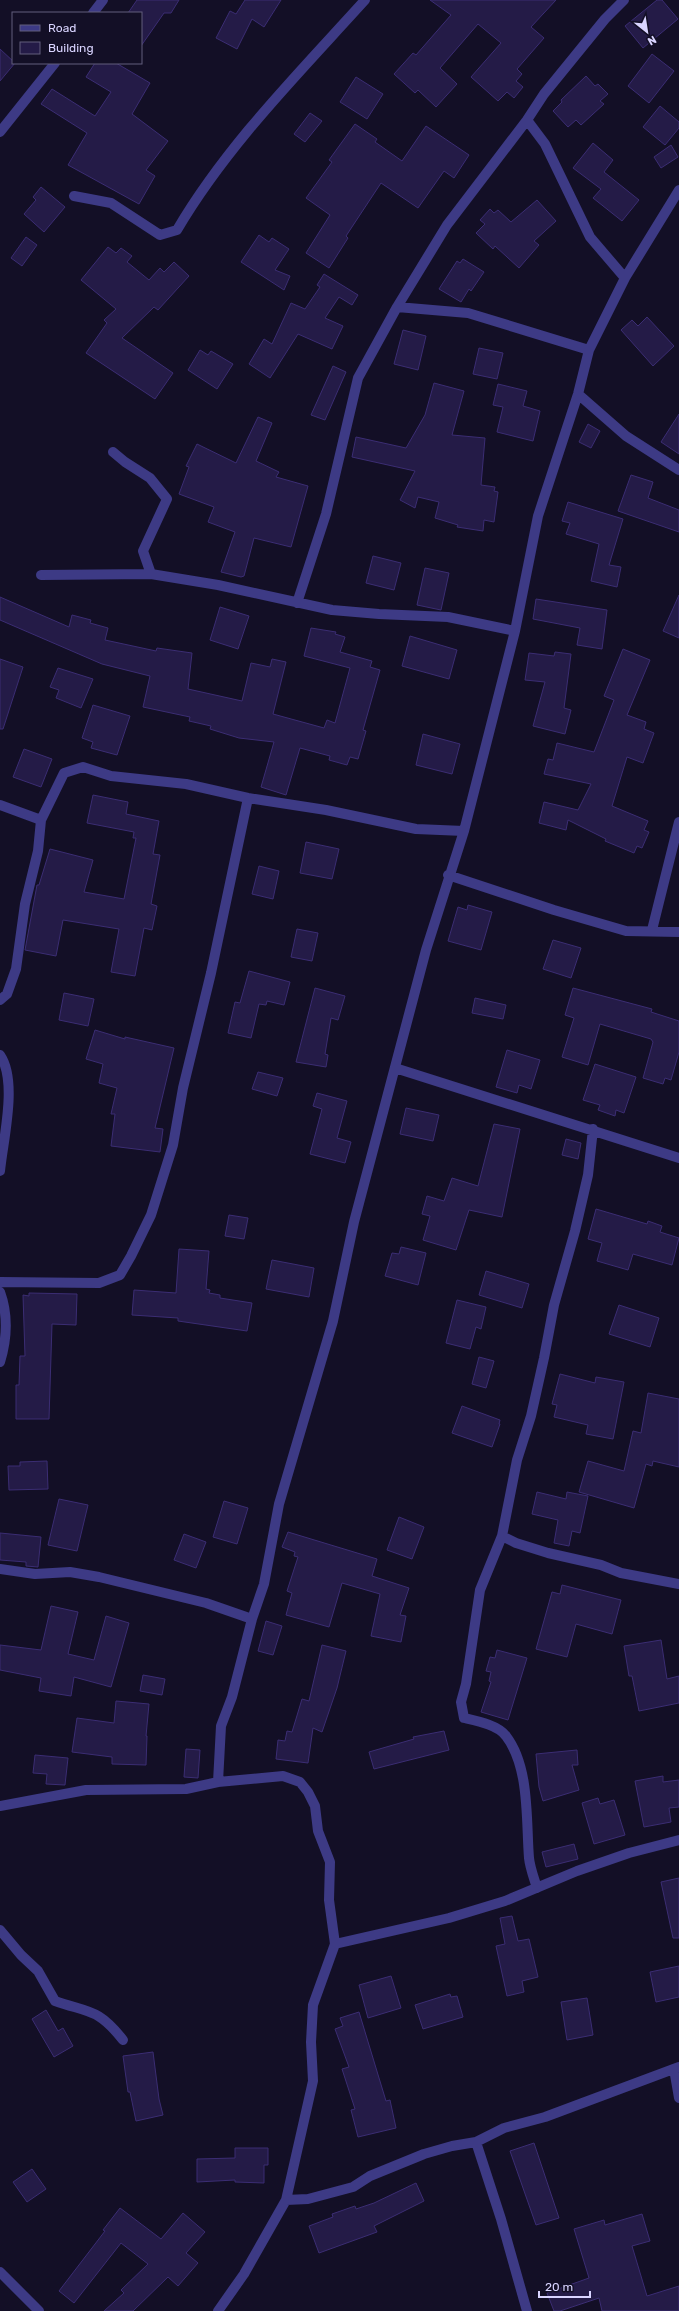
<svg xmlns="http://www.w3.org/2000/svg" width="679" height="2311" viewBox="0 0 679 2311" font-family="Rubik,sans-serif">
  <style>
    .building { fill: #241b47; stroke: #3b2d73 }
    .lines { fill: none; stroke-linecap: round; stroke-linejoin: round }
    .street { stroke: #3d3a85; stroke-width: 10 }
  </style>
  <rect width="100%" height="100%" fill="#130f26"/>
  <path class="building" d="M137,0h42l-8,13h-7l-23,33v-33h-13z
    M245,0h36l-17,27 -12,-8 -15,30 -21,-11 14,-27 6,3z
    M430,0h126l-25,27 13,11 -27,31 5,5 -6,7 7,6 -9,11 -7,-6 -9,9 -27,-24 30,-34 -23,-19 -38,44 17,16 -21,23 -18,-17 -3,3 -21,-19 19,-21 3,2 35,-40z
    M657,0h5l16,19 -35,29 -18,-22z
    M0,49l15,14 -15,18z
    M652,54l22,17 -25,32 -21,-17z
    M95,63h21l34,20 -18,31 36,27 -22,29 9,6 -16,28 -71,-39 19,-32 -46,-29 11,-15 43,27 16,-24 -25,-15z
    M586,76l9,10 3,-2 10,10 -8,7 4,3 -23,21 -5,-5 -8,7 -15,-16 9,-9 -1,-2z
    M356,77l27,17 -16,25 -27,-17z
    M660,106l19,16v6l-14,17 -22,-18z
    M310,113l12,8 -17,21 -11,-8z
    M355,124l22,15 -2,3 27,19 24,-35 43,29 -15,23 -10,-7 -26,37 -37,-25 -35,53 2,2 -19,30 -23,-15 24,-38 -24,-17 26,-36 -3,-2z
    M593,143l20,17 -9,12 35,28 -17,21 -29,-23 8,-9 -28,-21z
    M671,145l7,12 -17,11 -7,-11z
    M41,187l24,20 -21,25 -20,-18 12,-14 -3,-3z
    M537,200l19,21 -22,20 5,4 -20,23 -24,-22 -2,3 -17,-16 9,-9 -5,-4 10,-11 4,4 4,-3 13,12z
    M259,235l10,7 3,-4 17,11 -14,21 15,6 -6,14 -43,-28z
    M26,237l11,8 -15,21 -11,-8z
    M108,247l8,6 5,-5 11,8 -5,6 22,18 11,-12 4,4 10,-10 15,14 -31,34 -4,-3 -32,31 51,35 -18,26 -69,-46 21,-30 -3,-3 12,-11 -35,-29z
    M463,259l21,13 -13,19 -2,-2 -8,13 -22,-13 18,-28 3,2z
    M324,274l34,21 -6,10 -13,-8 -14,21 18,8 -11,23 -34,-15 -28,44 -21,-14 15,-25 8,5 19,-41 14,6 15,-22 -3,-2z
    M647,317l27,29 -21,20 -32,-36 11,-10 6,6z
    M403,330l23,6 -8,34 -24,-6z
    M479,348l24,5 -6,26 -24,-5z
    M200,350l8,5 3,-4 22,13 -16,25 -29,-19z
    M333,366l13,6 -21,48 -14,-5z
    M434,383l30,8 -12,44 33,3 -4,47 14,2 -1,4 4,1 -4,30 -10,-2 -1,11 -26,-4 1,-2 -23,-7 4,-16 -21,-5 -3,11 -15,-8 15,-29 -63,-14 4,-20 50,11 19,-33z
    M498,384l29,7 -4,15 17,5 -7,30 -36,-9 6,-25 -10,-2z
    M679,414v40l-18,-12z
    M258,417l14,6 -16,38 23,11 -3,5 32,9 -17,61 -37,-9 -10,38 -3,1 -20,-5 14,-40 -27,-10 6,-15 -35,-13 10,-27 -3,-1 11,-22 39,19z
    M588,424l12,7 -9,17 -12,-6z
    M631,475l22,7 -5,16 31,12v22l-61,-21z
    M568,502l55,17 -14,46 12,2 -4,20 -26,-6 8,-37 -33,-10 4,-11 -8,-2z
    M373,556l28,7 -7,27 -28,-7z
    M425,568l24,5 -8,37 -24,-5z
    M679,595v43l-16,-7z
    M0,597l69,30 3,-12 19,5 -1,3 18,5 -3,12 51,11 1,-3 35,5 -4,36 54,12 9,-38 19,4 2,-8 14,3 -13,52 51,14 3,-8 8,3 15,-55 -46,-12 7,-28 25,4 -1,2 10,3 -5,15 32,9 -2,6 10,3 -17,60 3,1 -8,28 -8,-2 -3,8 -18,-5 1,-4 -30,-8 -14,47 -25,-8 13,-45 -35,-4 -29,-9 1,-3 -22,-5 1,-4 -47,-10 7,-31 -48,-12 -102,-44z
    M536,599l71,11 -5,39 -25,-4 3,-17 -47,-9z
    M220,607l29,9 -11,33 -28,-9z
    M410,636l47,14 -8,29 -47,-13z
    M623,649l27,11 -23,55 19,7 -2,7 10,4 -11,30 -16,-6 -15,49 36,15 -4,9 5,2 -7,16 -5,-2 -3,7 -29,-12 1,-2 -38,-19 -2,10 -27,-7 5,-21 34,8 13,-26 -47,-10 4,-15 5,1 4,-17 37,9 20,-52 -10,-4z
    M555,652l16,2 -7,54 7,2 -6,24 -32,-8 12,-44 -20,-2 4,-27 25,3z
    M0,659l23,8 -20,62h-3z
    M58,668l35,11 -12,29 -25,-10 3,-8 -9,-3z
    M93,705l37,11 -13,39 -26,-7 2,-6 -11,-4z
    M423,734l37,10 -8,30 -36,-9z
    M24,749l28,10 -11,28 -28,-10z
    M93,795l35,7 -2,12 33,7 -6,33 7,1 -9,49 6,2 -5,24 -8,-2 -9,48 -24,-4 8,-43 -56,-9 -7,36 -31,-6 12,-65h2l11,-36 43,11 -9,32 40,7 12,-61h-3l1,-6 -47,-9z
    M306,842l33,7 -7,30 -32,-6z
    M259,866l20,5 -6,28 -21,-5z
    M468,905l24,7 -11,38 -33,-9 10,-34 9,3z
    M297,929l21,4 -6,28 -21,-4z
    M553,940l28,8 -10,30 -28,-9z
    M249,971l41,11 -6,23 -17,-4 -1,4 -7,-1 -8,34 -23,-5 7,-31 5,1z
    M315,988l30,8 -7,24 -7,-2 -6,36 3,1 -2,12 -30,-5z
    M573,988l79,21 -1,3 28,9v31l-8,28 -6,-2 -2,6 -20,-6 10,-36 -2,-3 -51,-15 -12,41 -26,-8 12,-39 -9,-3z
    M64,993l30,6 -6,27 -29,-6z
    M475,998l31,7 -3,14 -31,-6z
    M95,1030l30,9v-2l49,11 -19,80 8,1 -3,23 -49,-6 4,-32h-4l6,-26 -18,-5 4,-19 -17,-5z
    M507,1050l33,10 -9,29 -12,-4 -2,8 -21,-6z
    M595,1064l41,13 -12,36 -8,-3 -1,6 -17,-6 2,-5 -17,-5z
    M258,1072l25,6 -6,18 -25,-7z
    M317,1093l30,8 -10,37 14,4 -6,21 -35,-9 12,-45 -9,-3z
    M406,1108l33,7 -6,26 -33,-7z
    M494,1124l26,5 -18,88 -33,-7 -13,40 -33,-10 7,-24 -8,-2 5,-18 17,5 8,-23 26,8z
    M566,1139l15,4 -3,16 -16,-4z
    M596,1209l51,15 1,-3 14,5 -2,6 19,6 -7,27 -39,-11 -5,16 -31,-9 5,-18 -14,-4z
    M229,1215l19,3 -4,21 -19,-3z
    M401,1247l25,6 -8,32 -33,-9 7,-23 7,1z
    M179,1249l30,2 -3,38 4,1 -1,3 11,2v3l32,5 -5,28 -69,-10v-3l-46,-3 2,-25 42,3z
    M272,1260l42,8 -5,29 -43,-8z
    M486,1271l43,13 -7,24 -43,-13z
    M29,1293l48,1 -1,31 -24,-1 -3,95h-33v-34h3l1,-29h5l-2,-61 6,1z
    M457,1300l29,7 -5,22 -5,-2 -6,22 -24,-6z
    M619,1305l40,13 -9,29 -41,-13z
    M479,1357l15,4 -8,27 -14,-4z
    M560,1374l35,9 1,-6 28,5 -11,57 -27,-5 2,-9 -34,-8 3,-12 -5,-1z
    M648,1393l31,6v68l-26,-6 -1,5 -6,-2 -12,44 -55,-16 9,-31 36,10 9,-40 8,2z
    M462,1406l38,14 -1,4h1l-8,23 -40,-14z
    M47,1461l1,28 -39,1 -1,-24h12v-4z
    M537,1492l29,7 1,-7 21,4 -8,37 -8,-2 -3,15 -15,-3 4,-23 -26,-6z
    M59,1499l29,6 -11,46 -29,-6z
    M224,1501l24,7 -11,36 -24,-7z
    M399,1517l25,10 -12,32 -25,-9z
    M288,1532l89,27 -5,17 37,12 -9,27 6,1 -5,26 -30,-6 9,-42 -38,-11 -13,44 -43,-12 6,-22 -5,-2 11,-34 -4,-1 1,-4 -13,-5z
    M0,1533l41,4 -3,30 -12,-1v-4l-26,-2z
    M184,1534l22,8 -10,26 -22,-8z
    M562,1585l59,15 -9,34 -36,-10 -9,33 -31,-8 16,-57 8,2z
    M51,1606l27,6 -10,42 26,6 12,-44 23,7 -18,64 -37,-10 -3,19 -32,-5 2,-13 -41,-8v-25l41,5z
    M266,1621l16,5 -9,29 -15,-4z
    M661,1640l6,39 12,-3v27l-40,8 -7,-35h-3l-5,-30z
    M322,1645l24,6 -9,37 -15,44 -9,-4 -5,35 -32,-4 2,-19 7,1 2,-10 5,1 10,-33 7,2z
    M497,1650l30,8 -19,62 -27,-8 10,-30 -2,-1 2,-9 -5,-1 4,-14 5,1z
    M143,1675l22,4 -3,16 -22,-4z
    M116,1701l33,3 -3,32h1l-1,29 -34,-1v-7l-40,-5 5,-34 37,5z
    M444,1731l5,19 -75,19 -5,-17 45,-13 -1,-2z
    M186,1749l14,1 -2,28 -14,-1z
    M577,1750l1,15h-6l7,25 -36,11 -4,-14 -3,-33z
    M35,1755l33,3 -3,27 -19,-1 1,-10 -14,-1z
    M663,1776v6l16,-2v27l-10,1 2,14 -27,5 -9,-46z
    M598,1798l2,6 14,-4 11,35 -31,9 -12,-41z
    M574,1844l4,15 -32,8 -4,-15z
    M679,1878v60h-6l-12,-56z
    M512,1916l6,25 11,-2 9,38 -16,4 2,11 -17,4 -11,-50 9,-2 -5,-26z
    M679,1966v31l-23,5 -6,-30z
    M391,1976l10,32 -33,10 -9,-33z
    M450,1994l1,3 6,-1 6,21 -40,12 -8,-24z
    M587,1998l6,37 -26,5 -6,-38z
    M46,2010l12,21 5,-3 10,18 -19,11 -22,-38z
    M359,2012l27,89 4,-1 6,28 -38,9 -7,-27 4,-1 -13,-40 7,-2 -14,-38 8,-3 -3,-8z
    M153,2052l6,47 4,16 -27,6 -6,-29h-2l-5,-36z
    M534,2143l25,75 -23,7 -26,-74z
    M235,2148h33v17h-4v18l-29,-1v-2l-38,2v-23l38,-1z
    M32,2169l14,20 -19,13 -14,-20z
    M416,2183l8,18 -50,25 3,6 -58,21 -10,-27 24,-9 -1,-3 23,-8 1,3 18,-6z
    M120,2208l41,31 22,-26 22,19 -19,21 12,10 -20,23 -10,-9 -35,34h-29l20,-18 -3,-3 27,-26 -27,-21 -47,60 -15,-12 46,-60 -2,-1z
    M642,2214l8,27 -18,5 15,50 32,-10v25h-77l-3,-13 -39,13h-6l-7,-18 42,-15 -15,-49 30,-9 1,5z"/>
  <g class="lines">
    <path class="street" d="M93,13l10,-13
      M527,120l18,24 45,93 35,41
      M0,132l55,-69
      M74,196l37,7 49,32 17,-5c50,-85 122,-157 188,-230
      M397,307l71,6 121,37
      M578,394l48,42 53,34
      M113,452l12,10 25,16 17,21 -24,52 8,23
      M41,575l110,-1 67,11 114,25 47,4 69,3 67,14
      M297,603l29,-89 32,-136 39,-71 50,-82 80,-105 17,-26 61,-75 19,-19
      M0,805l41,15
      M448,875l106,35 72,21 53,1
      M652,930l27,-108
      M0,1000l7,-6 9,-25 9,-65 13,-53 3,-31 23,-47 19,-6 28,9 75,8 62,14 78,12 90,19 48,2
      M0,1055c18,26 3,85 0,116
      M395,1068l284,90
      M0,1282l99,1 21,-8 11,-19 20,-41 22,-70 10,-57 28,-115 37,-175
      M0,1292c8,22 7,47 0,70
      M502,1536l14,7 32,10 53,12 20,8 58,11
      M0,1569l35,5 35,-2 29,5 107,26 46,16
      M218,1782l3,-56 11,-29 20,-78 12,-35 15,-80 54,-183 21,-99 72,-272 38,-119 51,-200 23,-115 40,-122 11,-44 36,-72 54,-88
      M0,1806l86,-16 100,-1 32,-7 65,-6 17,6 8,10 7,14 3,25 12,31 -1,38 6,44 -22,61 -2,37 2,39 -27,119 -42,74 -26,37
      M537,1888c-3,-10 -7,-20 -8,-30 -3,-37 1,-91 -23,-122 -8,-11 -29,-15 -42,-18l-3,-16 5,-18 14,-94 22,-54 15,-76 14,-44 13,-58 10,-53 21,-74 13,-56 5,-46
      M0,1930l21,25 17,16 17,30c34,12 43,7 68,39
      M335,1944l114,-26 56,-17 72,-30 52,-18 50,-13
      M674,2069l5,29
      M476,2142l25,77 26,92
      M286,2200l22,-1 45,-12 17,-11 54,-22 28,-8 24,-4 28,-14 41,-11 134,-50
      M0,2272l39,39"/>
  </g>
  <rect x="12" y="12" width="130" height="52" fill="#130f26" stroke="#625e7d"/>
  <rect x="20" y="25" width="20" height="6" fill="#3d3a85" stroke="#625e7d"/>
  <text x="48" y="32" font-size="12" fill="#d9d4ff">Road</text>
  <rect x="20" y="42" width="20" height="12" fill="#241b47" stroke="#625e7d"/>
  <text x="48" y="52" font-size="12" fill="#d9d4ff">Building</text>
  <g transform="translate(647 32) rotate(150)" stroke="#130f26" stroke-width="3" paint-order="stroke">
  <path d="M0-3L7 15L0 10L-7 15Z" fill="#d9d4ff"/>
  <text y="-6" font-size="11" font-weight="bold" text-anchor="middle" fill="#d9d4ff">N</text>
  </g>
  <path d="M539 2291v6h51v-6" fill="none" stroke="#d9d4ff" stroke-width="2"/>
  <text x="545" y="2291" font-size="12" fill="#d9d4ff" stroke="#130f26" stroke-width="3" paint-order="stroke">20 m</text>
</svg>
